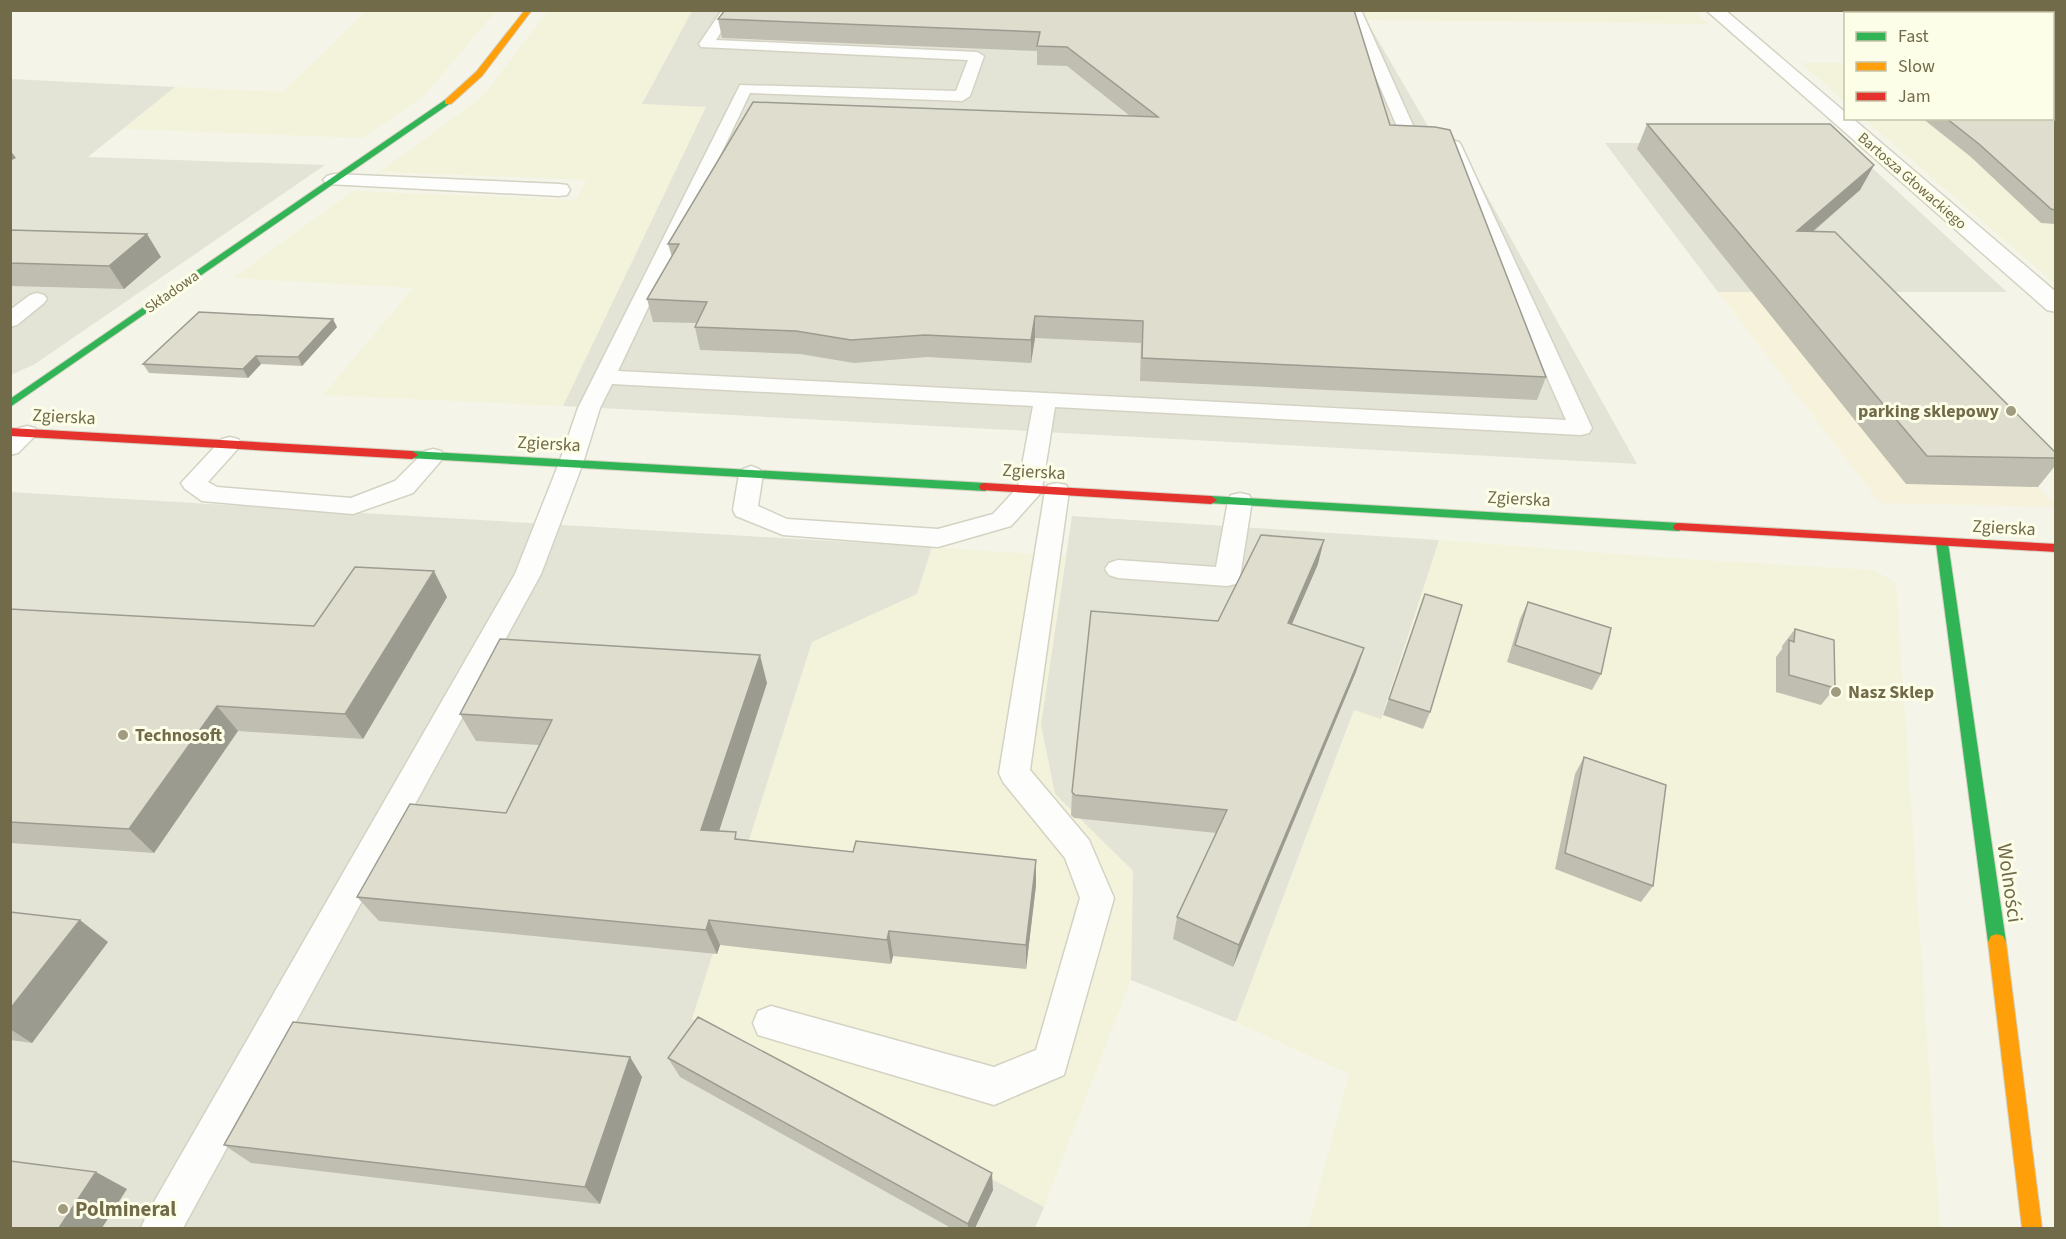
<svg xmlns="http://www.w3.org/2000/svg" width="2066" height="1239" viewBox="0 0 2066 1239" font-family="'Source Sans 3',sans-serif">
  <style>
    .residential { fill: #f3f3db }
    .commercial { fill: #f6f2dc }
    .industrial { fill: #e4e4d6 }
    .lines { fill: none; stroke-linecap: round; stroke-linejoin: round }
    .lane-casing { stroke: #d4d2c3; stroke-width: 3 }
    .street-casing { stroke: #d4d2c3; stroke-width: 3 }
    .fast-casing { stroke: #d3d1c1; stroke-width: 2 }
    .slow-casing { stroke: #d3d1c1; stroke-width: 2 }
    .jam-casing { stroke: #d3d1c1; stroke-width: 2 }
    .lane { fill: #fdfefc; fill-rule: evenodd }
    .street { fill: #fdfefc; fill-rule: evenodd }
    .fast { fill: #30b455; fill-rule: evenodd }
    .slow { fill: #ff9f0a; fill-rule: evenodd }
    .jam { fill: #e5322d; fill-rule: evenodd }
    .wall { fill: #c0beb1 }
    .shaded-wall { fill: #9c9b90 }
    .building { fill: #dfddce; stroke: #9c9b90; stroke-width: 1.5 }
    .poi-dot { fill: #a09b81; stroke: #fdfee8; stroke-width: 2 }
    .labels { text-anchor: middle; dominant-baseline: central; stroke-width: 6; stroke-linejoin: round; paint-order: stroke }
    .far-street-label { font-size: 15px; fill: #726b4a; stroke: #fdfee8 }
    .poi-label { font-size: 18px; font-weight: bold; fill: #726b4a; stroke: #fdfee8; text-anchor: start }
    .street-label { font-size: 18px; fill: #726b4a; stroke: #fdfee8 }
    .near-street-label { font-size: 21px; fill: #726b4a; stroke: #fdfee8 }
    .near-poi-label { font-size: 21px; font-weight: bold; fill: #726b4a; stroke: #fdfee8; text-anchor: start }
  </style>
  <rect width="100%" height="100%" fill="#f4f5e8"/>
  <path class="residential" d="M367,10l129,1 -72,85 -61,42 -241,-9 53,-42 108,5z
    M1693,10l16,14 -343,-4 -5,-9z
    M548,11h144l-50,93 65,2 -144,300 -240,-11 90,-107 -180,-10 120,-87 222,9 12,-20 -208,-8 103,-75z
    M1801,63h44v39z
    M2053,94l2,2v188l-191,-165 188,-1z
    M1439,540l245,19 191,11 21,13 44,645h-632l41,-154 -113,-52 119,-313 26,9z
    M932,547l133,9 -24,169 14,69 78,77 -2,109 -87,227 -352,-188 120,-377 105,-48z"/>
  <path class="commercial" d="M1852,291l203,214v2l-175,-4 -162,-211z"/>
  <path class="industrial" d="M692,11h669l71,122h20l185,331 -1074,-58 143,-299 -64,-3z
    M11,79l164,8 -87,70 237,8 -290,199 -24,11z
    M1605,143l241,1 161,148h-289z
    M10,492l922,55 -15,47 -105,48 -120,377 352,188 -9,21h-1024z
    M1072,516l367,24 -58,179 -27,-9 -118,312 -105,-42 2,-109 -78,-77 -14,-69z"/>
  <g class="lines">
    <defs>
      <path id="lane" d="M722,10h13l-19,30 261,12 7,4 -14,40 -8,5 -212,-8 -132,278 948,49 -120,-271 -43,-10 -2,-3 -54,-126h14l55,122 43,10 2,3 131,283 -3,5 -8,2 -526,-28 -13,82 -3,6 -28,31 -73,21 -155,-12 -47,-19 -3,-6 6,-36 4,-5 8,-3 8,3 4,5 -5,32 29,13 151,10 55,-15 25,-27 15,-81 -421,-22 -12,24 -17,55 -42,111 -358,654h-42l6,-14 368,-640 44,-111 19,-55 162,-323 216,6 12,-31 -267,-13 -2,-3z
        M37,293l7,2 3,4 -3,4 -27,22 -7,2v-17l20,-15z
        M27,426l8,2 3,5 -20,20 -8,2v-20l9,-7z
        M230,437l8,2 4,5 -34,38 9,5 134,11 44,-17 30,-30 8,-2 8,2 4,5 -32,37 -60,21 -151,-13 -17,-12 -4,-6 41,-44z
        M1057,483l9,2 3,6 -39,279 59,70 25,58 -50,177 -70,30 -236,-70 -5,-12 5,-12 13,-5 223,61 42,-17 44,-152 -15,-40 -62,-76 -4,-9 46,-282 3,-6z
        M1240,493l9,2 3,6 -12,76 -4,7 -9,2 -109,-8 -9,-3 -4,-6 4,-6 9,-3 98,7 12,-66 3,-6z"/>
      <path id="street" d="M1706,10h19l121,103v5h6l204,174v20l-9,-2z
        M334,174l225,10 8,1 3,5 -3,5 -8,1 -232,-12 -4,-4 4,-4z"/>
      <path id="fast" d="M445,100l7,2 -442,305v-8z
        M412,451l573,32 6,4 -6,4 -577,-33 -2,-3z
        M1211,496l468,27 6,4 -6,4 -472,-28 -2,-3 2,-3z
        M1942,539l6,4 58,399 -3,6 -6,2 -6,-2 -3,-6 -52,-399z"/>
      <path id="slow" d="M525,10h7l-50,66 -31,28h-6v-4l31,-28z
        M1997,934l6,2 3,6 36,286h-20l-34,-286 3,-6z"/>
      <path id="jam" d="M10,428l402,23 6,4 -6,4 -402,-23z
        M985,483l226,13 6,4 -6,4 -230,-14 -2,-3 2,-3z
        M1679,523l377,21v8l-381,-22 -2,-3 2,-3z"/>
    </defs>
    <use href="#lane" class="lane-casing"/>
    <use href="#street" class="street-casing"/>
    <use href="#fast" class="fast-casing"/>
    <use href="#slow" class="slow-casing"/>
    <use href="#jam" class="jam-casing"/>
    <use href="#lane" class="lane"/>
    <use href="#street" class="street"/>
    <use href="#fast" class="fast"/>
    <use href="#slow" class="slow"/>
    <use href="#jam" class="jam"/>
  </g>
  <path class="wall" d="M1354,10l36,115 156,252 -9,23 -397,-19 1,-38 -106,-5 -4,25 -104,-6 -73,6 -54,-9 -100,-4 -5,-23 1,-4 -43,-1 -6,-23 25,-42 -4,-13 462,-128 -63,-50 -30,-1v-14l-315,-13 -4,-19z
    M2055,109v115l-14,-1 -70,-66 -49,-39h130z
    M1647,124l227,41 -14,25 -47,42 242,220v14l-17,21 -132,-3 -269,-335z
    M10,230l151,27 -37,32 -114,-3z
    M337,327l-35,39 -41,-2 -13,14 -99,-5 -6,-9z
    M1318,564l-26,60 72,24 -8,24 -123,295 -60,-28 4,-22 39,-84 -142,-15 -3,-3 1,-23z
    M1425,594l5,118 -7,17 -40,-14z
    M447,597l-84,142 -125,-8 -84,122 -144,-10v-234l304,17z
    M1528,602l73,72 -9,16 -85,-28 13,-43z
    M1795,629l40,59 -14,17 -45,-13v-35l6,-8v-3z
    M767,683l-48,148 20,8 297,46 -10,84 -133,-13 -2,8 -171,-19 -3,9 -338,-33 -22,-24 149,-84 33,-68 -63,-4 -16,-27z
    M1584,757l69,129 -12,16 -86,-33 20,-95z
    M10,912l98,30 -76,101 -22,-3z
    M630,1057l12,20 -42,127 -349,-41 -27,-18z
    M668,1058l325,132 -18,38h-24l-271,-151z"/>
  <path class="shaded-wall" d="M10,150l6,8 -6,3z
    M1874,165l-14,25 -77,67 14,-26z
    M147,234l14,23 -37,32 -15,-23z
    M1035,316v22l-4,25v-23z
    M333,319l4,8 -35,39 -4,-9z
    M256,356l5,8 -13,14 -5,-9z
    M1324,540l-6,24 -36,83 6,-24z
    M434,571l13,26 -84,142 -18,-25z
    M1364,648l-8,24 -123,295 6,-22z
    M760,655l7,28 -56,173 -10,-26z
    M217,706l21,25 -84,122 -25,-24z
    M1036,860v25l-10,84v-24z
    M80,920l28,22 -76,101 -22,-14v-20z
    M709,920l11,25 -3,9 -11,-24z
    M889,931l4,25 -2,8 -4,-24z
    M630,1057l12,20 -42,127 -15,-17z
    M96,1172l31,17 -25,39h-43z
    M992,1173l1,17 -18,38h-7v-4z"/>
  <path class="building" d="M725,10h629l36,115 45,2 15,3 96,247 -404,-19 1,-37 -108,-5 -4,24 -106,-5 -74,5 -55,-9 -101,-4 12,-25 -60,-3 32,-55h-11l85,-142 405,15 -91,-70 -30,-1 3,-14 -322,-13z
    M2052,109h3v101l-4,-1 -72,-65 -33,-26h106z
    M1647,124h183l44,41 -77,66 38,1 220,220v6l-128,-2z
    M10,230l137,4 -38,32 -99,-3z
    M199,312l134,7 -35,38 -42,-1 -13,13 -100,-5z
    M1261,535l63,5 -36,83 76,25 -125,297 -62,-28 50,-107 -152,-15 -3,-3 19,-181 127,10z
    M355,567l79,4 -89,143 -128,-8 -88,123 -119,-7v-213l304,17z
    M1425,594l37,11 -32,107 -41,-13z
    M1528,602l83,26 -10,46 -86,-29z
    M1795,629l39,11 1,48 -46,-13v-35l5,2z
    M500,639l260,16 -59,175 35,2 -1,7 118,13 3,-11 180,19 -10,85 -137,-14 -2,9 -178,-20 -3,10 -349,-33 53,-93 96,9 46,-93 -92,-6z
    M1584,757l82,28 -13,101 -88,-33z
    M10,912l70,8 -70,89z
    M698,1017l294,156 -24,51 -300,-166z
    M293,1022l337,35 -45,130 -361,-42z
    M10,1161l86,11 -37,56h-49z"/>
  <g class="poi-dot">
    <circle cx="2011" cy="411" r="6"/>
    <circle cx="1836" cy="692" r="6"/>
    <circle cx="123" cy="735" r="6"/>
    <circle cx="63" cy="1209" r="6"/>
  </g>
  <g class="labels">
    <g class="far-street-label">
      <text transform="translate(1912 181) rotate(41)">Bartosza Głowackiego</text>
      <text transform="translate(172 292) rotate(-35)">Składowa</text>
    </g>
    <g class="poi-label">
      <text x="1999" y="411" text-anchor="end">parking sklepowy</text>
      <text x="1848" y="692">Nasz Sklep</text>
      <text x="135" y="735">Technosoft</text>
    </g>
    <g class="street-label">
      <text transform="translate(64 417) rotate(3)">Zgierska</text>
      <text transform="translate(549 444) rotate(3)">Zgierska</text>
      <text transform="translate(1034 472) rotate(3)">Zgierska</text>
      <text transform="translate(1519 499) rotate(3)">Zgierska</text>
      <text transform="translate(2004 528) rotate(3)">Zgierska</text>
    </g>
    <g class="near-street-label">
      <text transform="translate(2010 883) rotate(82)">Wolności</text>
    </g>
    <g class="near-poi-label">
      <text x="75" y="1209">Polmineral</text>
    </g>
  </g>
  <rect width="2066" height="1239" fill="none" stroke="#726b4a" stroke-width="24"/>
  <rect x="1844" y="12" width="210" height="108" fill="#fdfee8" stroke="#c5c3a9" stroke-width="1.5"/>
  <rect x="1856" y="32" width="30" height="9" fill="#30b455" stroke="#c5c3a9" stroke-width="1.5"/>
  <text x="1898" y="42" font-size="18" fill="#726b4a">Fast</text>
  <rect x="1856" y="62" width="30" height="9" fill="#ff9f0a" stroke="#c5c3a9" stroke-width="1.5"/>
  <text x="1898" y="72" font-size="18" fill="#726b4a">Slow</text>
  <rect x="1856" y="92" width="30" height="9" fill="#e5322d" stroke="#c5c3a9" stroke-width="1.5"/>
  <text x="1898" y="102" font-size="18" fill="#726b4a">Jam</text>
</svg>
